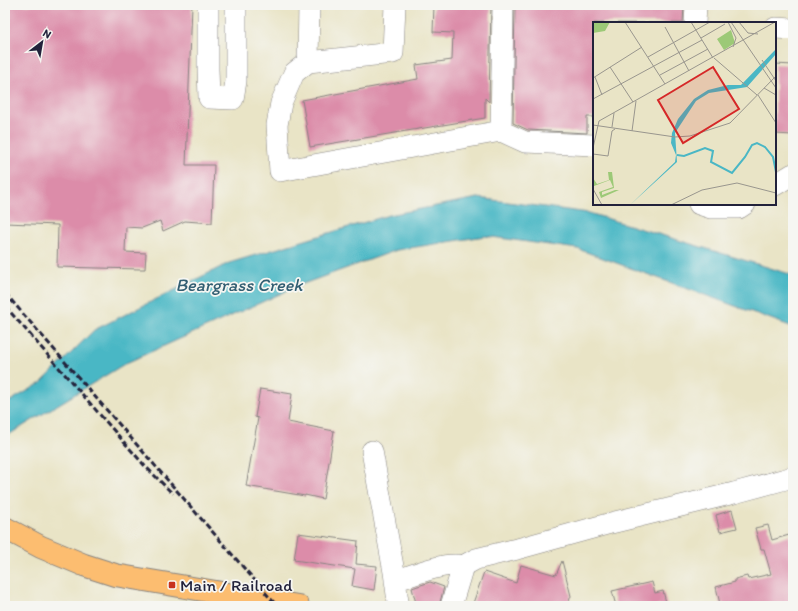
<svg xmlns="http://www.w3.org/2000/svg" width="798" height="611" viewBox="0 0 798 611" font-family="Itim,sans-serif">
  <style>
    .water { fill: #4ab7c5; stroke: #366c80 }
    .building { fill: #dc8ca9 }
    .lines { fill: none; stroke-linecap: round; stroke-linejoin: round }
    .minor-casing { stroke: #868380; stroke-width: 22 }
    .major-casing { stroke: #868380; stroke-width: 24 }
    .minor { stroke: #fff; stroke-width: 21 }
    .major { stroke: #fcbd6f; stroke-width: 22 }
    .rail { stroke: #22223b; stroke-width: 3; stroke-dasharray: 6 3; stroke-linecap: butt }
    .poi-dot { fill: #c8321e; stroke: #f6f6f2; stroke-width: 1.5 }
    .labels { text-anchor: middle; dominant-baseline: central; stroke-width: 3.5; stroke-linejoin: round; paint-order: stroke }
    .poi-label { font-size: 17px; fill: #22223b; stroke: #f6f6f2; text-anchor: start }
    .water-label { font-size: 18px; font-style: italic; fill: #325e72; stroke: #f6f6f2 }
    .inset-river { fill: none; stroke: #4ab7c5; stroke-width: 2 }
    .inset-road { fill: none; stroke: #99968e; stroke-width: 1 }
    .view { fill: #d62828; fill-opacity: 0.15; stroke: #d62828; stroke-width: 2 }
    .inset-edge { fill: none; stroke: #22223b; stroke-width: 2 }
  </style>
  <rect width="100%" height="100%" fill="#f6f6f2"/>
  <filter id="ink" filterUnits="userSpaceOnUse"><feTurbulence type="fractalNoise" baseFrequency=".025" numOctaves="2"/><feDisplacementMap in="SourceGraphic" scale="8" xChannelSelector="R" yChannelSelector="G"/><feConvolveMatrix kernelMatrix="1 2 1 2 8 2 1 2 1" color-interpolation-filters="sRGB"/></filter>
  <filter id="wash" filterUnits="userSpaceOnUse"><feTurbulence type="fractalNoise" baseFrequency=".012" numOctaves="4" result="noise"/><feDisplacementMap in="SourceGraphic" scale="16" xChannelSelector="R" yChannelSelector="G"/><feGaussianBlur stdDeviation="0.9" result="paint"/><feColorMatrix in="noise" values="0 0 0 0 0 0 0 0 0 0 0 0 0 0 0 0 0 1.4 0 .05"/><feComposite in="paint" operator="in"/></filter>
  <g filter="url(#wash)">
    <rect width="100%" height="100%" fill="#e9e4c6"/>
    <path class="water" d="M478,198l111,15 204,62v52l-215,-78 -93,-13 -88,14 -97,35 -174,78 -121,74v-33l36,-21 53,-53 135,-67 160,-48z"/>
    <g id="blocks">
      <path class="building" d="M5,5h187l-6,160h28l-2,58 -27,-2 -22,10 -3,-10 -18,7 -16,-1 -1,25 21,1 -1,16h-5l-83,-2 1,-42 -53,-2z
        M434,5h57l-2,97 -4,-4v20l-175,29 -8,-47 116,-21 -2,-14 36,-5 1,-27 -20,-1z
        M515,5h169l-1,18h-89v94h-7v16l-59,-3 -15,-7z
        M775,64l18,1v70l-18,-1z
        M260,389l32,5 -4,28 46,9 -11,68 -18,-4v1l-59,-10 12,-68 -3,-1z
        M732,510l5,18 -17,4 -4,-17z
        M768,525l4,15 17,-5 4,15v56h-69l-1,-3 -3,1 -4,-17 19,-5v-3l12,-3 1,3 23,-5 -7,-25h-3l-6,-21z
        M298,533l60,8 -2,23 21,2 -3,24 -22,-4 3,-17 -61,-9z
        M562,561l9,35 -4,10h-95l12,-34 32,11 5,-18 35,10z
        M430,582l14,5 -5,19h-16l-7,-3 -4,-15z
        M652,582l3,11 8,-2 4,15h-51l-4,-15z"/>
    </g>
  </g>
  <g filter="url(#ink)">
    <use href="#blocks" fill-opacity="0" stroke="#868380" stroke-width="1"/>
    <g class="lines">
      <defs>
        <path id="minor" d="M208,5v64l1,29 24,1 3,-18v-76
          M309,5l-1,57 85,-9 2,-48
          M695,23l1,-18
          M775,28l18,1
          M308,62l-14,11 -13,30 -4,22 3,46 221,-40 24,11 69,3
          M501,131l2,-126
          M775,185l18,-11
          M699,204l12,4h28l6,-4
          M372,451l22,121 4,30 -1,4
          M463,566l13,-7 41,-10 94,-26 123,-30 59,-16
          M395,581c17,-6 51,-20 68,-15l-12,40"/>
        <path id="major" d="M5,528l36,19 43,18 31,10 183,31"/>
      </defs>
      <use href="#minor" class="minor-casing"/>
      <use href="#major" class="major-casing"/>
      <use href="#minor" class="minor"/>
      <use href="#major" class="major"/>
      <path class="rail" d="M5,293l272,313
        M5,306l139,159 29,29"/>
    </g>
  </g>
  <rect class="poi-dot" x="168" y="581" width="8" height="8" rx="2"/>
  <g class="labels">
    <g class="poi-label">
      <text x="180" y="585">Main / Railroad</text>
    </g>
    <g class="water-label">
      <text x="239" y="285">Beargrass Creek</text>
    </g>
  </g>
  <g transform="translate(593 22)">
    <rect width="183" height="183" fill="#e9e4c6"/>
    <path d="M0,0h17l-5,9 -12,2zM138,8l4,13 -11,7 -7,-11zM15,150h4l2,16 -12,4v3l13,-5h4l-18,8 -2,-6 14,-5 -3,-7 -16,6 -1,-8 4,6 12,-4z" fill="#9cc977"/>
    <path d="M183,27v5l-29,33 -38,6 -13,8 -21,32 2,29 -47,43 45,-43 1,-7 -5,-12 1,-10 6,-14 16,-20 14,-9 20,-5h13z" fill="#4ab7c5"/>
    <path class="inset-river" d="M84,133l7,1 21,-8 8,3 -2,11 21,11 13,-16 7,-12 5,-2 8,4 8,10 3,15"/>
    <path class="inset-road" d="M32,0l40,62M98,0l22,36M135,0l8,16 -3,9M138,0l45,66M146,0l9,11 10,1M72,5l24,44M108,16l24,-14M55,35l62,-35M121,36l43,37M169,38l14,21M17,45l23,35M67,53l48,-26M2,55l7,18M0,56l49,-31M171,66l12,7M165,73l18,28M0,77l109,-59M0,103l82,12 15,-1 40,-13 46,-47M19,105l2,-14M39,109l4,-30M0,126l6,-27 176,-99M0,132l15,2 4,-25 3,-2M0,167l9,16M78,183l31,-15 35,-7 39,10"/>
    <path class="view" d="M120,45l26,42 -56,34 -25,-43z"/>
    <rect width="183" height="183" class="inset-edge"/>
  </g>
  <rect width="798" height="611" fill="none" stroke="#f6f6f2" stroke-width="20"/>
  <g transform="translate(42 42) rotate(31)" stroke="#f6f6f2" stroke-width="3" paint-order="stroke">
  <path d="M0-3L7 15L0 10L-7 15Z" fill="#22223b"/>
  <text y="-6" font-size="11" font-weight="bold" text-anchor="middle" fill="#22223b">N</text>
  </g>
</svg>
